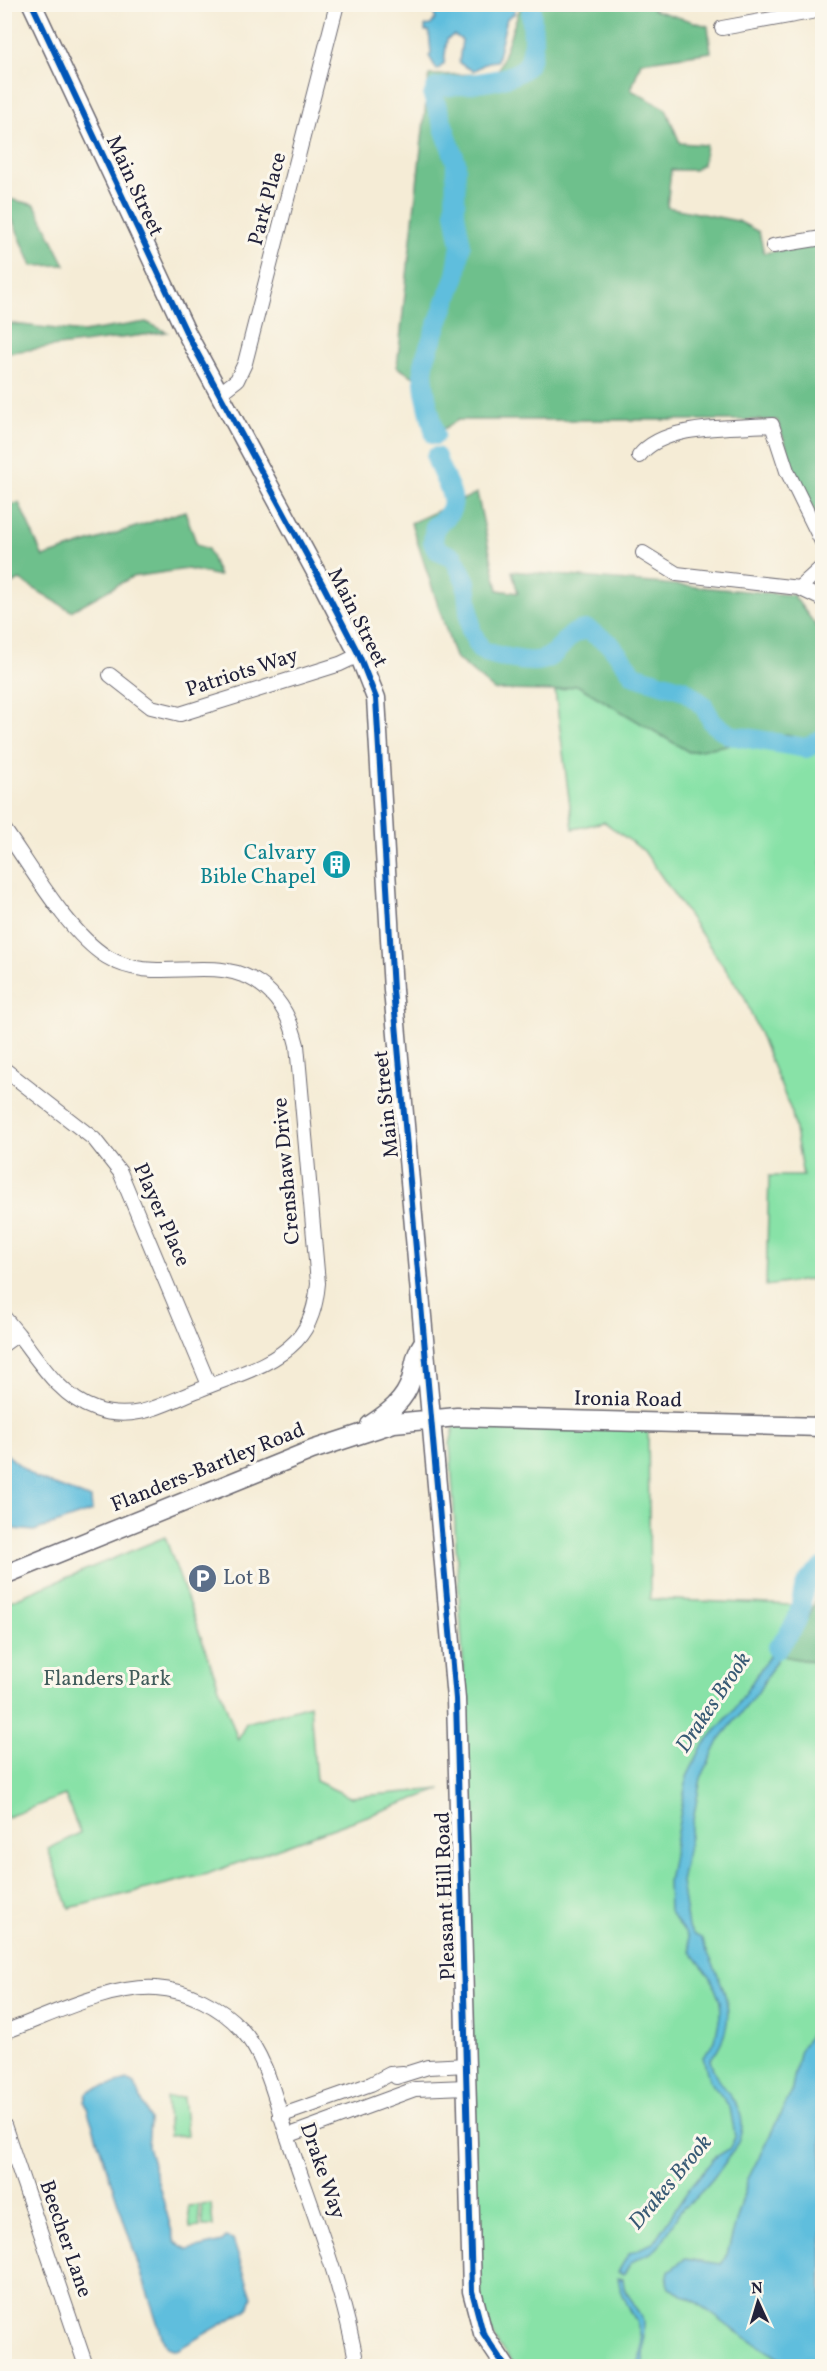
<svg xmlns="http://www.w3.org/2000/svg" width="827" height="2371" viewBox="0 0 827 2371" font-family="Vollkorn,serif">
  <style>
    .green { fill: #88e2a7; stroke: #558271; stroke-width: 1.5 }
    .forest { fill: #6ec08c; stroke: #487164; stroke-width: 1.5 }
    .water { fill: #5fbedd; stroke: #40708c; stroke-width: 1.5 }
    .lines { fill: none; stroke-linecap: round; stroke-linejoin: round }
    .river { stroke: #5fbedd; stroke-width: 20 }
    .street-casing { stroke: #6c6971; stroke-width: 16 }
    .secondary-casing { stroke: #6c6971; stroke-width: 21 }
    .street { stroke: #fff; stroke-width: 14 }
    .secondary { stroke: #fff; stroke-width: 18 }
    .cycleway-casing { stroke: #fbf7ec; stroke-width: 10 }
    .cycleway { stroke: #0057b8; stroke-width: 6 }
    .labels { text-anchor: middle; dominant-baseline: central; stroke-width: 6; stroke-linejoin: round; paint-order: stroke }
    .street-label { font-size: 21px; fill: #22223b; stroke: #fbf7ec }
    .culture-label { font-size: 21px; fill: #0d838f; stroke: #fbf7ec; text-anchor: end }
    .service-label { font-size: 21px; fill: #4e5e75; stroke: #fbf7ec; text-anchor: start }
    .park-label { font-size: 21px; fill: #415c5b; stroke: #fbf7ec }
    .water-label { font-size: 22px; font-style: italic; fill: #375974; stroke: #fbf7ec }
  </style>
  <rect width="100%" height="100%" fill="#fbf7ec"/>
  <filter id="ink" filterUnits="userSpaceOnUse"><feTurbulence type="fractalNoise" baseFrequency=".0167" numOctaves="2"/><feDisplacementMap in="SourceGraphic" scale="12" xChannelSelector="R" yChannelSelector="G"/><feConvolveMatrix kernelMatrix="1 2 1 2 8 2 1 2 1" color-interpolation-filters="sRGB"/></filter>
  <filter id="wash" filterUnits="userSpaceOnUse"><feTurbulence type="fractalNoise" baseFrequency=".008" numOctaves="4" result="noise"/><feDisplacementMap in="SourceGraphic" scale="24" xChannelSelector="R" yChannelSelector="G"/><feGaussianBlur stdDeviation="1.35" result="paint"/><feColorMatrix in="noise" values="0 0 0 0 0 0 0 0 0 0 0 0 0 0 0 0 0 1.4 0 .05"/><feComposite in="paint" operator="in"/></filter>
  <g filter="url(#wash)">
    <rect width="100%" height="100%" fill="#f5ecd6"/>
    <path class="green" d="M577,685l112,67 98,-18 35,14v530l-56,8 3,-110h34l-11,-63 -48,-117 -100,-145 -40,-29 -31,7 -18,-138z
      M460,1425l188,4 2,170 164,7 -25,37 -6,13 30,6 9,67v637h-306c-29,-27 -36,-60 -39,-98l-13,-591 -14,-233 4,-17z
      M165,1537l73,203 8,-17 64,-18 6,76 34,16 92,-8 -235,85 -138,34 -21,-59 32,-16 -15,-38 -60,23v-215z
      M183,2097l4,38 -18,1 -3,-38z
      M211,2204l2,22h-10l-2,-21z
      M198,2205l2,22 -10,1 -2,-22z"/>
    <path class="forest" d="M521,5h127l6,5 54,16 3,26 -70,10 -10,28 35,19 14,34 26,2 -3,19 -9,6h-23l-4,37 71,14 21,11 5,21 58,-10v282l-22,-41 -23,-64h-319l-21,13 -11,-49 -29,-17 32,-292 68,-1z
      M5,198l30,7 30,60 -33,1 -20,-47 -7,-1z
      M146,322l21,10 -162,21v-30l78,9z
      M477,493l21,97 20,3 -6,-22 281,24 27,36h2v117l-35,-14 -98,18 -112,-67 -22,6 -61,-1 -39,-33 -44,-134z
      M19,503l24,54 142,-46 12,34 11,4 11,27 -32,-7 -55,8 -61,34 -51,-31 -15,7v-81z
      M822,1575v154l-9,-67 -30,-6c8,-18 23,-31 30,-49 5,-11 2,-21 9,-32z"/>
    <path class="water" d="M440,5h72l3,4 -1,5 -7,4 -10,43 -9,1 -15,9 -14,-8 3,-23 -8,-5 -7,4 -3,25 -7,6 -8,-14 2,-3 -2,-22h-4v-5l6,-1 4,-6 -1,-8z
      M5,1453l29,24 57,22 1,12 -58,20 -20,-2 -9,-4z
      M795,1628l-37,64 -38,47 -19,39 -20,104 7,45 5,7 8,4c20,46 44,77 9,122 5,25 32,39 32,65 1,19 -30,56 -45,71 -4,5 -10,8 -14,12 -10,12 -15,27 -25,39 -13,14 -24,5 -34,27l-6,-2 11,-19 24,-10 36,-54 25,-31 15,-9 6,-12 -5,-30 -21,-27 -6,-23 12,-16 6,-30 -1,-10 -10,-25 -19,-24 -3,-15 -19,-26 -1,-29 19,-105 16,-32 31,-35 52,-80z
      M820,2016l2,2v348h-31l-59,-37 -36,-27 -27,-14 -2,-6 2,-11 16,-12 36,5 5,-6 22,-79 43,-86 8,-40z
      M128,2080l7,4 15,36 -2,27 27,95 13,8 34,-8 4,-4 7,2 19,57 -3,10 -4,4 -68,39 -10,-3 -4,-7 -78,-238 2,-9 4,-3z
      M618,2278l5,1 1,8 20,36 -1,43h-5c12,-45 -14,-52 -20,-88z"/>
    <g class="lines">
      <path class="river" d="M435,435l-10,-43 -2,-20 2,-14 31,-83 5,-30 -6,-32 1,-51 -23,-66 3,-8c21,-4 86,-4 94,-28 6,-18 1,-37 1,-56
        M436,457c9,31 33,47 -1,69l-2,16 3,7 18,9 12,24 5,49 10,19c13,6 48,14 61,10 19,-5 25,-32 46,-30l22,14 24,31 50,15 19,15 10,18 17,12 76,13 16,-8
        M777,1649c7,-10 17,-20 21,-32 8,-26 -1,-29 24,-49"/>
    </g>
  </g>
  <g filter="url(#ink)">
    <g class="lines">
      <defs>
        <path id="street" d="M722,28l100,-18
          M773,246l49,-8
          M220,393l17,-13 8,-17 92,-359
          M639,456c25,-33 95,-28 133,-31l15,46 35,71
          M643,553l34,21 122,14 23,11
          M799,588l23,-21
          M110,675l41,32 29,7 160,-50 19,-9
          M4,829c27,38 64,104 103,128 50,31 110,-8 157,30 19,16 27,34 33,58l21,238c-2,22 -7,42 -22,58 -25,26 -64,35 -97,49 -19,7 -39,18 -59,22 -15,3 -31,2 -45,-3 -35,-12 -56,-48 -77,-75l-14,10
          M4,1069l90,70 26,33 89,213
          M4,1317l14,17
          M4,2032c45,-16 105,-47 152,-44 31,2 64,18 85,41 27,29 35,75 48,112 25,74 55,148 68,225
          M396,2077l32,-10 39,-2
          M280,2116l91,-32 19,-10 13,-1
          M4,2125l82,241
          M287,2136l128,-47 52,-2"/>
        <path id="secondary" d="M32,4l155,330 137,253 35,68 17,43 17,292 63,709 16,592 11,42 22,33
          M370,1425c18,-12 35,-24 41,-45 4,-15 4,-26 13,-39
          M4,1575l308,-125 82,-27 63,-6 365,10"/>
      </defs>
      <use href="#street" class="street-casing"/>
      <use href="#secondary" class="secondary-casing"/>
      <use href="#street" class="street"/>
      <use href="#secondary" class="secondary"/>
      <defs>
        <path id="cycleway" d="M32,4l155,330 137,253 35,68 17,43 17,292 63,709 16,592 11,42 22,33"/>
      </defs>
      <use href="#cycleway" class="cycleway-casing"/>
      <use href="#cycleway" class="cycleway"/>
    </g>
  </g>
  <defs>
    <symbol id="building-disc" viewBox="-11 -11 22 22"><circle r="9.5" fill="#0f9aa8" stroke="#fbf7ec"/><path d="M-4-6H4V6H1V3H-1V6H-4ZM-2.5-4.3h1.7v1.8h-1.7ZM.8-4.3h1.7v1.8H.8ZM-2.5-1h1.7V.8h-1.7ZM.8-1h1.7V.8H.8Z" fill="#fff"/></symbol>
    <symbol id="parking-disc" viewBox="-11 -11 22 22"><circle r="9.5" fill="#5c6f8a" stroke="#fbf7ec"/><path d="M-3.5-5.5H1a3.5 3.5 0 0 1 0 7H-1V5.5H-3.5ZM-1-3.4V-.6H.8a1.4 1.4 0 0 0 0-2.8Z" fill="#fff"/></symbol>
  </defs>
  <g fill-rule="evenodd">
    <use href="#building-disc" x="320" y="848" width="33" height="33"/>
    <use href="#parking-disc" x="186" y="1562" width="33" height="33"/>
  </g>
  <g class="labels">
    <g class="street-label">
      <text transform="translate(134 186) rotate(65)">Main Street</text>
      <text transform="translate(268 199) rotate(-75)">Park Place</text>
      <text transform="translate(357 618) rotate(63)">Main Street</text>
      <text transform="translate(242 673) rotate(-18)">Patriots Way</text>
      <text transform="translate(387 1104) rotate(-96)">Main Street</text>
      <text transform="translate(287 1171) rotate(-95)">Crenshaw Drive</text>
      <text transform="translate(161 1215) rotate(66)">Player Place</text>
      <text transform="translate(628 1400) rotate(1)">Ironia Road</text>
      <text transform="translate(208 1468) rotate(-22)">Flanders-Bartley Road</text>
      <text transform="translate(446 1896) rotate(-92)">Pleasant Hill Road</text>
      <text transform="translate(322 2171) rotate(71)">Drake Way</text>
      <text transform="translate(65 2239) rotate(71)">Beecher Lane</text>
    </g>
    <g class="culture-label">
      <text x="316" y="853">Calvary<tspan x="316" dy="24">Bible Chapel</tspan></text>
    </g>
    <g class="service-label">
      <text x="223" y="1578">Lot B</text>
    </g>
    <g class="park-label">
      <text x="107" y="1679">Flanders Park</text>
    </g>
    <g class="water-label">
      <text transform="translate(714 1703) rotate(-56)">Drakes Brook</text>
      <text transform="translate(671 2183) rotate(-50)">Drakes Brook</text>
    </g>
  </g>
  <rect width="827" height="2371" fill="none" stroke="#fbf7ec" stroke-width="24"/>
  <g transform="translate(758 2302) rotate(356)" stroke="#fbf7ec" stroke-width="4.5" paint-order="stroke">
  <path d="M0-4.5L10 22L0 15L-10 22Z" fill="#22223b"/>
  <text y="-9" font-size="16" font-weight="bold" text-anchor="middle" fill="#22223b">N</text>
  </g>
</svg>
